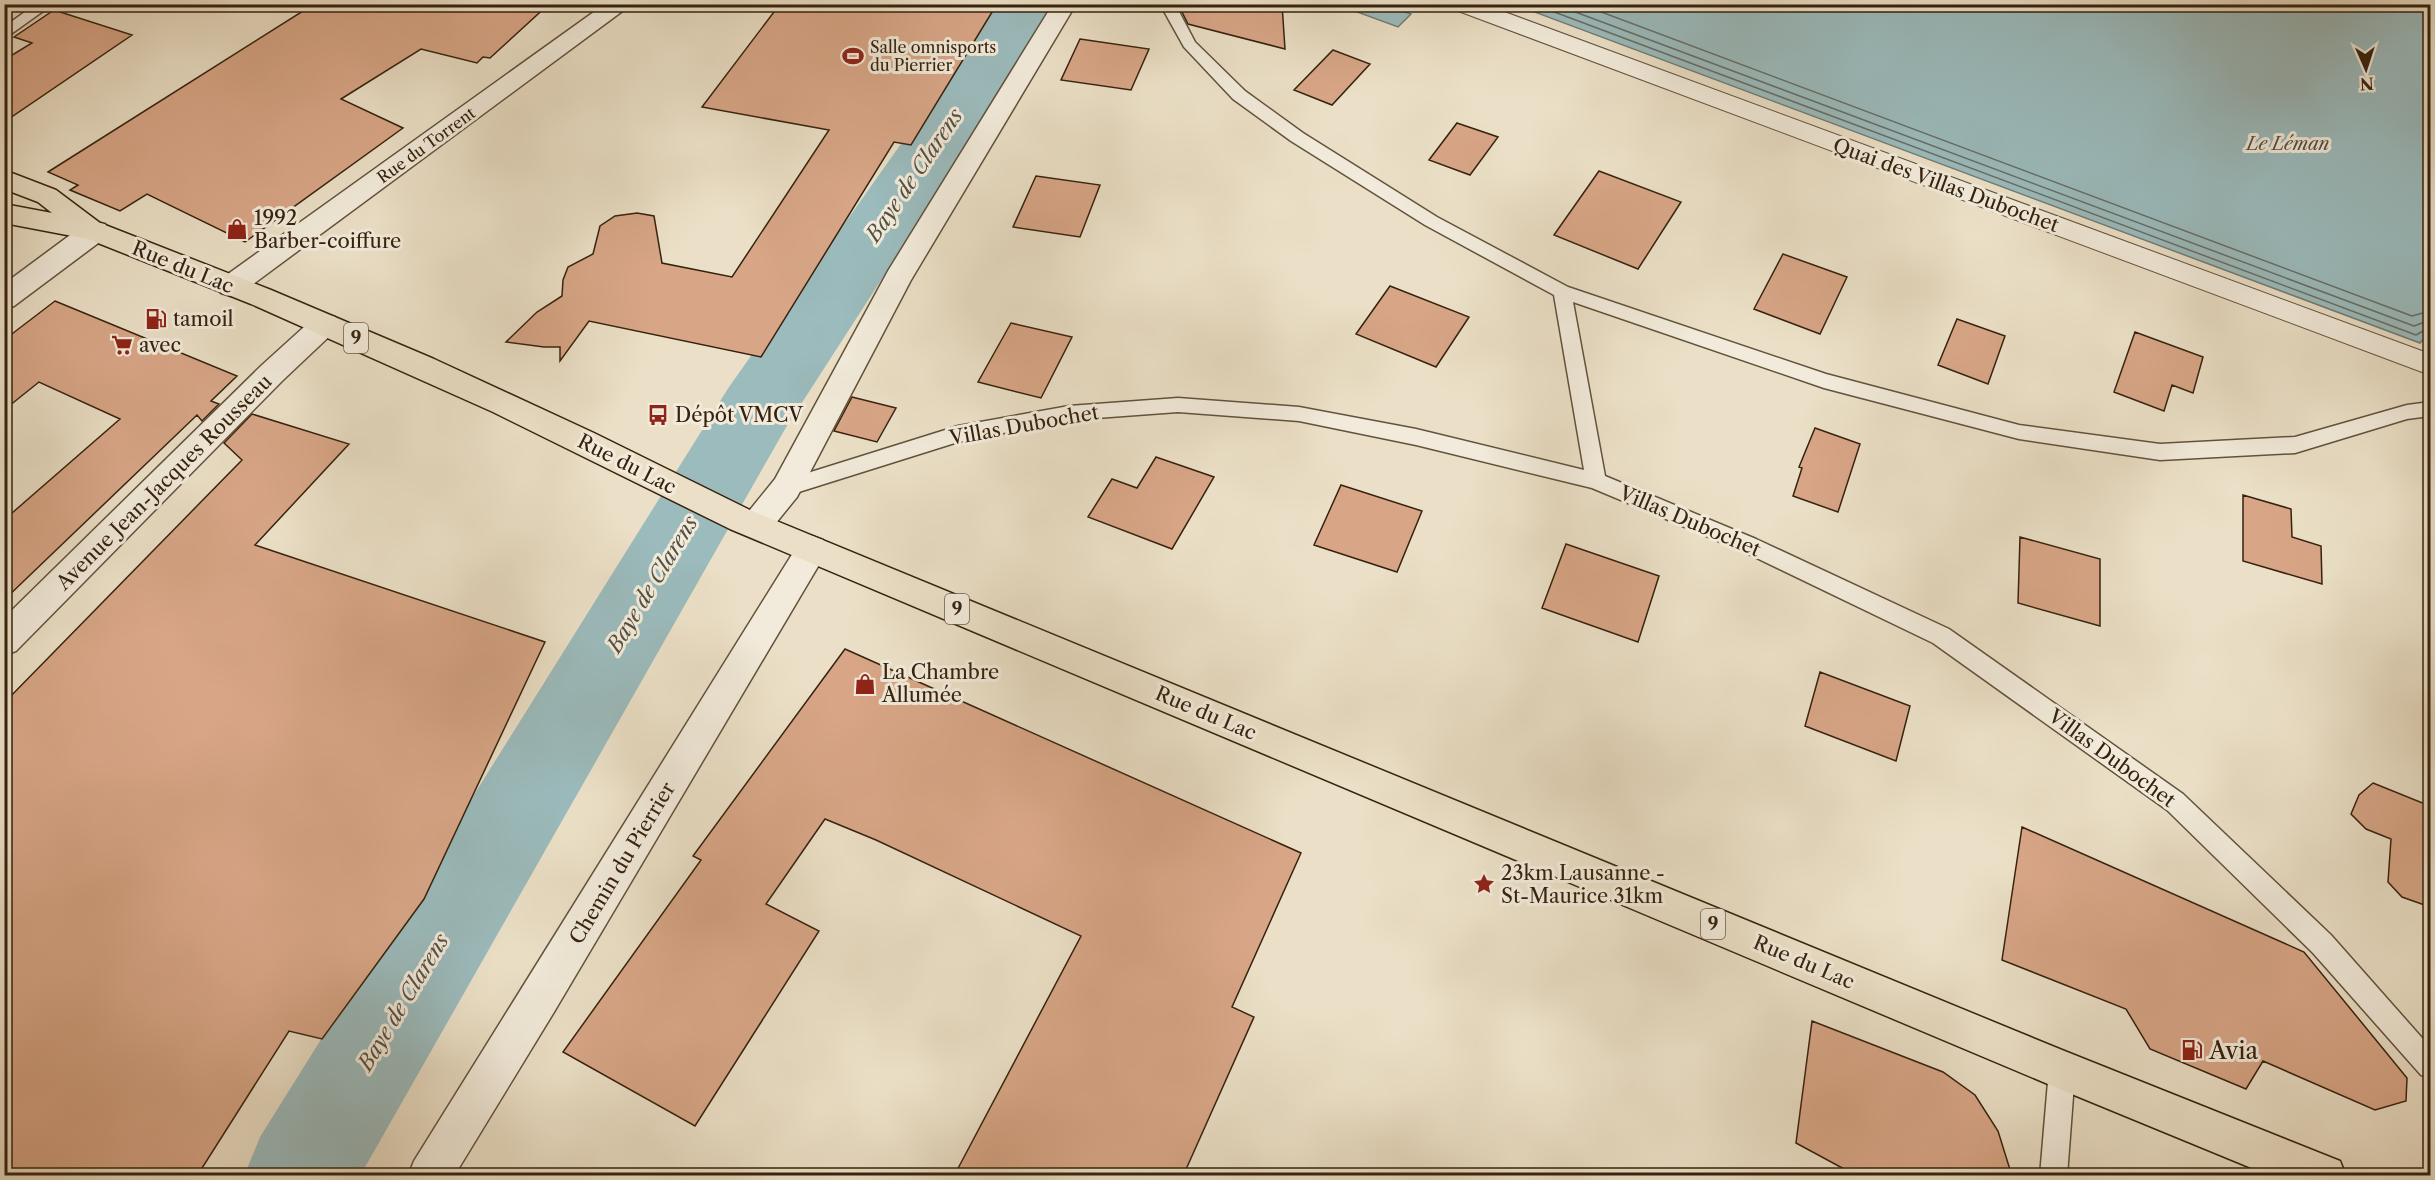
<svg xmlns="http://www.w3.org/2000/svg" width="2435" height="1180" viewBox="0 0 2435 1180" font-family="'Libre Caslon Text',serif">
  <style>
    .water { fill: #9bbbbd; stroke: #727e77; stroke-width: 1.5 }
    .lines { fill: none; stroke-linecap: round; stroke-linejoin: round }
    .shore { stroke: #686e66; stroke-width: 1.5 }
    .river { fill: #9bbbbd; fill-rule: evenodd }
    .building { fill: #d8a687; stroke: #35220e; stroke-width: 1.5 }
    .service-casing { stroke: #62523c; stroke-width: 3 }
    .pedestrian-casing { stroke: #62523c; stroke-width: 2 }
    .minor-casing { stroke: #62523c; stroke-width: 3 }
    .tertiary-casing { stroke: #62523c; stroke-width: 3 }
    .primary-casing { stroke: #35220e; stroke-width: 3 }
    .service { fill: #f2ebdb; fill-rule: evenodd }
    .pedestrian { fill: #f2ebdb; fill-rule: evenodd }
    .minor { fill: #f2ebdb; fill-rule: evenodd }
    .tertiary { fill: #f2ebdb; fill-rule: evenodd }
    .primary { fill: #ebe0c7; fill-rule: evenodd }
    .labels { text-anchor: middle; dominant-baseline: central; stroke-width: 6; stroke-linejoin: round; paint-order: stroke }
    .far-poi-label { font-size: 16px; fill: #35220e; stroke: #f2ebdb; text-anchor: start }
    .far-street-label { font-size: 16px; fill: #35220e; stroke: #f2ebdb }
    .far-water-label { font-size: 18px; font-style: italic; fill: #545043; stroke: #f2ebdb }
    .shield { fill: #f2ebdb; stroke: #6e5e4c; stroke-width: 1.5 }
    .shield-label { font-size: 18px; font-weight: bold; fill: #35220e }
    .street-label { font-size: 20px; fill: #35220e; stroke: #f2ebdb }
    .poi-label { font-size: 20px; fill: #35220e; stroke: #f2ebdb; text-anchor: start }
    .water-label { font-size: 21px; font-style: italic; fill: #545043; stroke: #f2ebdb }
    .near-poi-label { font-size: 24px; fill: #35220e; stroke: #f2ebdb; text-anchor: start }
  </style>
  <rect width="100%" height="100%" fill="#ebe0c7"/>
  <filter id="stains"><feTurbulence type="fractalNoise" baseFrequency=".00333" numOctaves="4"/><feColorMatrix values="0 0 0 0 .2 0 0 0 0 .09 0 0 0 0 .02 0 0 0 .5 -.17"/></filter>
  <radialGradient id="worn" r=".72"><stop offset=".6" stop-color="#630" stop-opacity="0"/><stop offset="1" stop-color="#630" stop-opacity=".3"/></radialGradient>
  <path class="water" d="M1353,5h32l26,9 -13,13 -49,-18z
    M1516,5h914v326l-10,12z"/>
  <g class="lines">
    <path class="shore" d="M1533,4l883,331 14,-8
      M1554,4l860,322 16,-6
      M1580,4l832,312 18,-5"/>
    <path class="river" d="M992,4h61l-81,135 -187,290 -425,747h-116l16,-39 469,-750 186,-263z"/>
  </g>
  <path class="building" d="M314,4h235l-59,54 -7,-1 -6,6 -56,-14 -80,50 62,29 -158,114 -98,-48 -27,17 -50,-21 8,-5 -30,-13z
    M780,4h217l-86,141 -17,-3 -133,215 -172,-36 -29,40v-14h-16l-38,-5 31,-30 25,-16 1,-16 5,-13 25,-13 7,-28 15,-10 22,-3 17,3 8,47 70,14 97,-147 -127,-23z
    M1178,4h104l3,45 -97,-25z
    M54,10l78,25 -128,87v-62l28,-17 -18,-6z
    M1080,39l69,10 -18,41 -70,-10z
    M1333,50l37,14 -38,41 -38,-15z
    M1457,123l41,14 -28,38 -41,-15z
    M1599,171l82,31 -43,67 -84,-34z
    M1036,176l64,9 -20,52 -67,-10z
    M1783,254l64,23 -27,57 -66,-25z
    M1390,286l79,31 -33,50 -80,-33z
    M55,301l182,75 -26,25 8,3 -17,17 -5,-6 -193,185v-80l116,-101 -81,-37 -35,28v-70z
    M1957,319l48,17 -17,48 -50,-19z
    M1011,323l61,14 -31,61 -63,-16z
    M2135,332l68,25 -10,36 -21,-8 -8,26 -50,-19z
    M852,397l44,11 -19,34 -43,-11z
    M252,414l97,30 -94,101 290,97 -121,257 -102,140 -33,-8 -92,145h-193v-473l238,-243 -18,-17z
    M1815,428l45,16 -22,68 -45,-16 9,-28 -3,-1z
    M1156,457l58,20 -42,72 -84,-32 24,-38 25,9z
    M1341,485l81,26 -25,61 -83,-27z
    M2243,495l48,14 1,28 29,9 1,38 -79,-23z
    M2020,537l80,22v67l-82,-23z
    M1566,544l93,32 -21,66 -96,-34z
    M845,649l456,204 -69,154 22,10 -71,159h-229l127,-240 -205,-96 -51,-21 -59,85 53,27 -124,195 -132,-74 138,-192 -8,-4z
    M1820,672l90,34 -14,55 -91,-35z
    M2373,783l57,23v101l-28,-10 -14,-15 3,-43 -25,-10 -15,-15 8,-19z
    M2022,827l282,125 103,126 -1,23 -31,9 -112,-49 -17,28 -96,-40 -24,-40 -124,-49z
    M1812,1021l131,51 32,23 23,36 14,45h-155l-61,-33z"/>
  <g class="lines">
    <defs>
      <path id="service" d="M36,4h17l-49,35v-12z
        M1160,4h15l20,38 50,49 58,42 134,84 131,70 258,87 193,51 141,19 135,-7 112,-32 23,-3v14l-23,3 -112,34 -135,7 -141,-21 -195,-51 -251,-86 32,174 151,63 193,90 234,165 148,141 99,112v32l-9,-4 -108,-122 -146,-143 -234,-167 -191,-92 -150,-63 -176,-43 -117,-24 -121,-9 -109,8 -111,22 -172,54 -7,-2 -3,-6 3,-6 179,-56 111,-20 109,-8 121,9 117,22 168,41 -30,-175 -129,-70 -134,-84 -58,-42 -49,-52z
        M2062,1057l9,4 4,9 -8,106h-27l9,-106 4,-9z"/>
      <path id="pedestrian" d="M1450,4h33l947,350v21l-977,-366z"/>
      <path id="minor" d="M605,4h27l-391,289 -10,3 -10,-3 -4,-7 4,-7z
        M1053,4h23l-165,276 -114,217 -30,37 -11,4 -11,-4 -5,-9 5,-9 30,-37 113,-208z
        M325,314l10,3 4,7 -4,7 -53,50 -266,270 -12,4v-37l258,-253 53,-48z
        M812,536l11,4 5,9 -5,9 -269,454 -100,164h-46l6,-15 387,-621z"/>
      <path id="tertiary" d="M95,222l10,2 4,7 -4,7 -91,68 -10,3v-25l81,-60z"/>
      <path id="primary" d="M4,170l52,20 44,33 171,67 163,69 160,74 158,78 1310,539 278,111 6,15h-75l-209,-86 -1332,-561 -237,-117 -242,-108 -163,-65 -84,-16v-19l48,9 -14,-11 -34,-13z"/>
    </defs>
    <use href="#service" class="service-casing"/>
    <use href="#pedestrian" class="pedestrian-casing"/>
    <use href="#minor" class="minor-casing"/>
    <use href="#tertiary" class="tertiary-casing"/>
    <use href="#primary" class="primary-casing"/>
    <use href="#service" class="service"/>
    <use href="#pedestrian" class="pedestrian"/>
    <use href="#minor" class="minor"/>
    <use href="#tertiary" class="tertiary"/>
    <use href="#primary" class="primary"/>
  </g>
  <defs>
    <symbol id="stadium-bare" viewBox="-9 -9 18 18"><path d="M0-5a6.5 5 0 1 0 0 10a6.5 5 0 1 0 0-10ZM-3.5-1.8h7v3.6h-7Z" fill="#8f2418" stroke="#f2ebdb" stroke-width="2.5" paint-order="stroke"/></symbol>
    <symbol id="shop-bare" viewBox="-9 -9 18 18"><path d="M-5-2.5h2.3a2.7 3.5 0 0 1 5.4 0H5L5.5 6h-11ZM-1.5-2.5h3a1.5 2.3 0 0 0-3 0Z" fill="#8f2418" stroke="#f2ebdb" stroke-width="2.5" paint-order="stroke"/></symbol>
    <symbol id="fuel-bare" viewBox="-9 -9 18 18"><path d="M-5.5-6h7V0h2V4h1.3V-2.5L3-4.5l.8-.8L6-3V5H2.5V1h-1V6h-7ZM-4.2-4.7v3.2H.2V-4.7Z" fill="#8f2418" stroke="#f2ebdb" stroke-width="2.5" paint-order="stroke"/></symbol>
    <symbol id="supermarket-bare" viewBox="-9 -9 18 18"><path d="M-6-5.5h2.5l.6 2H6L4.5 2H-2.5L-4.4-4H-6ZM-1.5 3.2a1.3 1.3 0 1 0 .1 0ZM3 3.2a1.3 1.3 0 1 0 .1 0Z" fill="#8f2418" stroke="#f2ebdb" stroke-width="2.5" paint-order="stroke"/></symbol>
    <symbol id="bus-bare" viewBox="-9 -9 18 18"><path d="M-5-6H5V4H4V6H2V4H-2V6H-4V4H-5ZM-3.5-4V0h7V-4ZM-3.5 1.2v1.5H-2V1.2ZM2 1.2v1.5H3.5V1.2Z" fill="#8f2418" stroke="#f2ebdb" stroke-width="2.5" paint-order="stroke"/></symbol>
    <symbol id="sight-bare" viewBox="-9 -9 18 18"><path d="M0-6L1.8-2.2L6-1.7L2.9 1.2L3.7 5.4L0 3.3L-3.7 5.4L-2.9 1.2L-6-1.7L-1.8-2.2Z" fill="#8f2418" stroke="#f2ebdb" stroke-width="2.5" paint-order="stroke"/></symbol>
  </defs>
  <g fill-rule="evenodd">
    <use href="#stadium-bare" x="838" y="41" width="30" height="30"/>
    <use href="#shop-bare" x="222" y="214" width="30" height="30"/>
    <use href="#fuel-bare" x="141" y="304" width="30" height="30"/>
    <use href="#supermarket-bare" x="107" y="330" width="30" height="30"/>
    <use href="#bus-bare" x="643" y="400" width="30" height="30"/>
    <use href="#shop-bare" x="850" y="669" width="30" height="30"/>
    <use href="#sight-bare" x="1469" y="869" width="30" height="30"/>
    <use href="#fuel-bare" x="2177" y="1035" width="30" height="30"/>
  </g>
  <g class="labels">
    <g class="far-poi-label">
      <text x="870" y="47">Salle omnisports<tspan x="870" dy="18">du Pierrier</tspan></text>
    </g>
    <g class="far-street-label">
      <text transform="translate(426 145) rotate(-36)">Rue du Torrent</text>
    </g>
    <g class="far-water-label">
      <text x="2288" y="144">Le Léman</text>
    </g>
    <g class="shield">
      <rect x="344" y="323" width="24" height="30" rx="4.5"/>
      <rect x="945" y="594" width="24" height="30" rx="4.5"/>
      <rect x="1701" y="909" width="24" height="30" rx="4.5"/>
    </g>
    <g class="shield-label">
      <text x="356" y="338">9</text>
      <text x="957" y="609">9</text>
      <text x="1713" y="924">9</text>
    </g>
    <g class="street-label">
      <text transform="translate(1946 185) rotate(20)">Quai des Villas Dubochet</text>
      <text transform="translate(183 267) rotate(22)">Rue du Lac</text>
      <text transform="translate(1024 425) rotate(-10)">Villas Dubochet</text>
      <text transform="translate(627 464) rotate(27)">Rue du Lac</text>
      <text transform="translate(164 482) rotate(-45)">Avenue Jean-Jacques Rousseau</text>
      <text transform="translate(1690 521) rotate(23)">Villas Dubochet</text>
      <text transform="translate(1206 713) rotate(23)">Rue du Lac</text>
      <text transform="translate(2112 758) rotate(36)">Villas Dubochet</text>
      <text transform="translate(622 863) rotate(-59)">Chemin du Pierrier</text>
      <text transform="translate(1804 962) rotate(23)">Rue du Lac</text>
    </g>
    <g class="poi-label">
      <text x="254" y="218">1992<tspan x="254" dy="23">Barber-coiffure</tspan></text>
      <text x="173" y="319">tamoil</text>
      <text x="139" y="345">avec</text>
      <text x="675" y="415">Dépôt VMCV</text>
      <text x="882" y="672">La Chambre<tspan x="882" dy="23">Allumée</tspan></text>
      <text x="1501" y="873">23km Lausanne -<tspan x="1501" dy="23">St-Maurice 31km</tspan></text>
    </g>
    <g class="water-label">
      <text transform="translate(914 175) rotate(-56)">Baye de Clarens</text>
      <text transform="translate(652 584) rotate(-59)">Baye de Clarens</text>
      <text transform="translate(403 1002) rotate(-59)">Baye de Clarens</text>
    </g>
    <g class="near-poi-label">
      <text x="2209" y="1050">Avia</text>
    </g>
  </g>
  <rect width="2435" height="1180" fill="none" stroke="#ebe0c7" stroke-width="24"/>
  <rect x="6" y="6" width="2423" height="1168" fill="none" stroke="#35220e" stroke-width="3"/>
  <rect x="12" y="12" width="2411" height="1156" fill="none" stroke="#35220e" stroke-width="1.5"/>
  <g transform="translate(2366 69) rotate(177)" stroke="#f2ebdb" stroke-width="4.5" paint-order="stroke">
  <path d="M0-4.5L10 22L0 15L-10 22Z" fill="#35220e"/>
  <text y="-9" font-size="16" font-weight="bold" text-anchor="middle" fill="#35220e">N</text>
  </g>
  <rect width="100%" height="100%" filter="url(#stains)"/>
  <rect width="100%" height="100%" fill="url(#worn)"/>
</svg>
